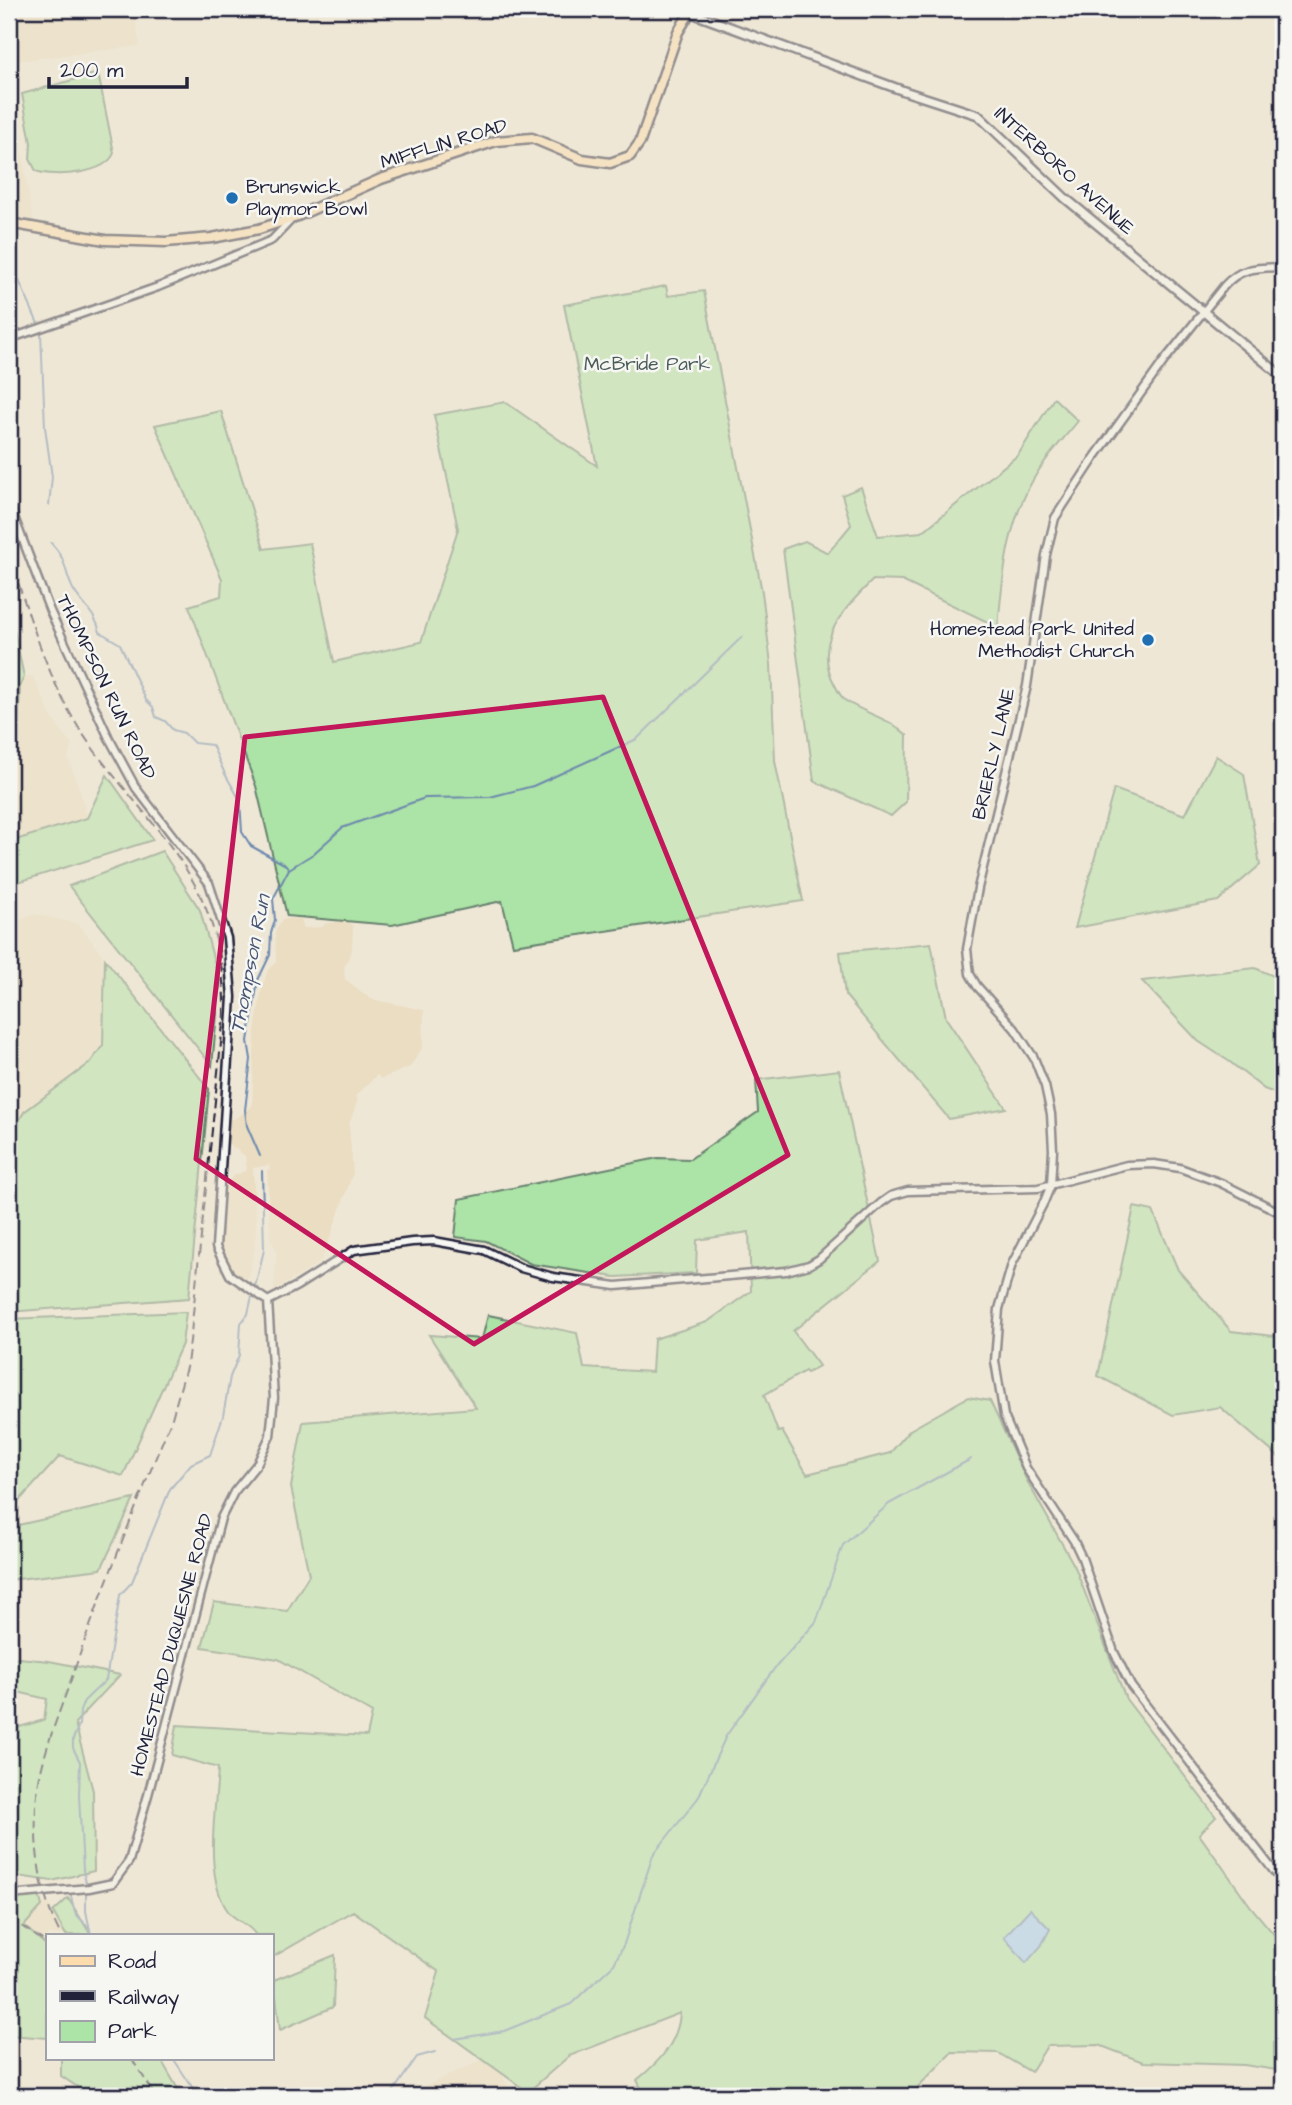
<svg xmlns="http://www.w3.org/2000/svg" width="1292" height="2105" viewBox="0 0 1292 2105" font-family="'Architects Daughter',sans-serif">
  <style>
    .built { fill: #eaddc2 }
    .green { fill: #ace3a6; stroke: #678270; stroke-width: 2 }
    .water { fill: #9fcdfa; stroke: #6d89ae; stroke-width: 2 }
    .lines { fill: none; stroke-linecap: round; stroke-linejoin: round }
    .stream { stroke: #6d89ae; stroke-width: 2 }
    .tertiary-casing { stroke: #22223b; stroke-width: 11 }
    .secondary-casing { stroke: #22223b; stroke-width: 12 }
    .primary-casing { stroke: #22223b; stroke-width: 13 }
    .tertiary { stroke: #f6f6f2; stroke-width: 6 }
    .secondary { stroke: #f6f6f2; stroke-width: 7 }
    .primary { stroke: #fcdcac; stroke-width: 8 }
    .rail { stroke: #22223b; stroke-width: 2; stroke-dasharray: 10 5; stroke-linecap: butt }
    .marked { fill: none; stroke: #c2185b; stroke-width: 5; stroke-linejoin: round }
    .poi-dot { fill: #1f6fb2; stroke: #f6f6f2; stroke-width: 2.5 }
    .labels { text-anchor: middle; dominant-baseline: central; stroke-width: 5; stroke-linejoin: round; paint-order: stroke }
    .street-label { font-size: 19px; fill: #22223b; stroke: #f6f6f2 }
    .poi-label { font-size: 19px; fill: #22223b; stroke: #f6f6f2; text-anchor: start }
    .park-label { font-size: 19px; fill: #4b5c5b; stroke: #f6f6f2 }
    .water-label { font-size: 21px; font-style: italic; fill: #485574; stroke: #f6f6f2 }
  </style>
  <rect width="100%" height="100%" fill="#efe7d6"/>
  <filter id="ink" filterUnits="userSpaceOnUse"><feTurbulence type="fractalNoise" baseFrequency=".0143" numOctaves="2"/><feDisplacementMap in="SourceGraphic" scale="14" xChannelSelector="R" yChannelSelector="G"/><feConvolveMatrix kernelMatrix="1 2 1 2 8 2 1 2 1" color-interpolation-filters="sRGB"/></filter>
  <g filter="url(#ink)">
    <path class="built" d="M9,9h124l7,37 -131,16z
      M9,67l21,137 3,16 -24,-5z
      M33,676l18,40 21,29 -4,13 12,32 7,28 -78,24v-103l9,-7 2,-46 4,-9z
      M35,914l44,10 26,35 -2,86 -13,18 -66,49 -15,27v-214z
      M282,919h19l3,9 19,-1 1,-3 21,-4 8,6 -1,24 -8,18 1,11 26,20 53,11 -1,37 -13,20 -29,12 -4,-4 -22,22 3,2 -9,26 4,48 -28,79 -6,11 -45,28 2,-40 -6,-15 -3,-66 3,-1 -1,-4 -16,3 3,52 -1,29 -9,34 -22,-24 -5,-19 3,-52 11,-12 14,-6 -2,-14 -19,-14 1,-23h8l17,-13 3,-75 7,-44 6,-17 8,-8 -1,-30z
      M47,1900l19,35h-19v11l-23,-20z
      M493,2055l19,41h-101l3,-5z"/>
    <path class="green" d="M98,73l16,80c-8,21 -59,25 -78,18l-6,-12 1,-16 -9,-49z
      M666,286l2,10 36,-5 58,301 9,72 4,97 28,140 -290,44 -11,-44 -110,24 -105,-9 -31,-130 -67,-180 32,-10 1,-17 -67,-154 66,-14 43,138 46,-6 24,119 87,-20 37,-113 -24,-114 71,-13 92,64 -33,-161z
      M1054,398l24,23c-12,15 -26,30 -37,46 -33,48 -38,105 -43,160l-96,-46 -29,-1c-28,27 -61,61 -39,103 3,6 6,14 12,18 20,13 43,17 61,34l-1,67 -15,14 -77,-35 -31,-232 22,-8 23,12 23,-28 -9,-30 19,-8 17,49 44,-4 96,-77z
      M9,606l15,71 -4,9 -2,46 -9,7z
      M1216,756l28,18 16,91 -42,36 -143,27 39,-139 71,26z
      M107,775l46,65 -144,45v-43l78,-24z
      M162,851l38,59 20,73 -8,83 -143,-180z
      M931,943l15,75 60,90 -57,11 -104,-124 -5,-43z
      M105,959l104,130 -20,209 -180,14v-173l15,-27 66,-49 13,-18z
      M1255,968l28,12v116l-19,-7 -34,-27 -32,-21 -56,-60z
      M839,1070l41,191 -87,70 26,35 -12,7 -2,-2 -41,24 14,37 4,-1 25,43 83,-21 20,-23 58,-33 22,4 36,78 49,88 51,132 90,118 -17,17 52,73 32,38v126l-39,-6 -101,-3 -44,-17 -52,1 -16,26 -33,-19 -46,-1 -43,44h-264l-8,-16c22,-18 41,-37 43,-67l-111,43 -41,36 -103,-74 14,-46 -86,-61 -82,47v-23h-15c-9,-13 -21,-14 -28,-24 -25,-35 -12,-101 -10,-143l-46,-13 5,-30 190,11 5,-23 -94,-54 -76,-12 12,-45 73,9 22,-36 -18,-88 12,-65 173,-14 -47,-73 53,4 6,-24 89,18 7,35 68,4 2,-33 53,-17 44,-31 -2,-59 -52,8 -1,33 -81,4 -84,-13 -45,-23 -31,-4 4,-38 199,-41 32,1 68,-47 -2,-32z
      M1134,1207l19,4 25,59 53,61 52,6v124l-63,-54 -47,8 -75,-39z
      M186,1312l-4,32 -59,132 -63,-20 -51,56v-193z
      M134,1499l-33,70 -92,11v-53z
      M9,1657l40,4 71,14 -45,48 18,68 1,80 -42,10 -43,-6 3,-146 32,-9 3,-21 -38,-9z
      M39,1895l3,11 -18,20 23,20v92l-38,-3v-139z
      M68,1898l23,37h-25l-13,-23z
      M335,1955l-2,52 -53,23 -6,-50z
      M61,2058h99l22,38h-91l-30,-20z"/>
    <path class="water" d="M1030,1909l20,20 -9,17 -15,17 -22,-26z"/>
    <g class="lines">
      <path class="stream" d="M17,276l22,50
        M41,333l4,94 7,50 -3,28
        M51,543c17,18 12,26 22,46 9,16 22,23 27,43l20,12 26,56 7,7 3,10 9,4 8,9 11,3 10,10 18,2 13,29 15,26 2,32 9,14 35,19 3,4 -16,30 2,21 -4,13 -1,22 -12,25 -10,61 3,18 -6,51 2,16 13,30
        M289,869l24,-15 29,-26 83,-30 65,-1 43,-11 104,-47 106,-103
        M255,1287l9,-37 -2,-79
        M86,1883l-3,-13 -4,-74 1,-34 -7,-14v-9l6,-14 1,-14 4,-10 22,-21 14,-85 12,-13 38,-93 21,-25 19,-9 13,-39 7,-39 9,-22 2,-32 7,-9 4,-18
        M70,1892l5,21 15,16
        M86,1892v19l5,24
        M454,2039l50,-8 67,-27 43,-40 10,-20 29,-89 45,-57 28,-62 48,-67 42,-47 27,-77 46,-41 82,-45
        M173,2058l25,38
        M390,2096l27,-39 18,-5"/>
      <defs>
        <path id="tertiary" d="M1283,267c-25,1 -41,-1 -59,19l-60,75 -69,96 -40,61 -9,37 -19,131 -49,202 -11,61 3,25 7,12 38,43 19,29 11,28 6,28 2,36 -2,35 -7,17 -32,62 -13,45 -4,52 9,55 22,52 48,73 8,17 32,94 17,34 152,197
          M9,339l149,-52 114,-47 20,-21
          M9,504l41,107 59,127 27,50 73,95 18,55 5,59 -16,250 14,28 38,26
          M268,1301l29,-15 57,-36 58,-8 22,-1 50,9 37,18 32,9 63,9 170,-15 23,-6 10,-6 62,-56 10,-7 17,-5 130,-3 89,-23 27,-1 26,4 41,15 62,31
          M9,1895l80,-7 24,-5 16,-22 19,-66 73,-277 13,-26 23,-28 13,-28 4,-38 -6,-97"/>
        <path id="secondary" d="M692,9l5,6 207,76 74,24 87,83 218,179"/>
        <path id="primary" d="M9,223l96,17 61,2 46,-4 47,-9 34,-11 88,-39 115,-38 36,-3 50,21 28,4 20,-7 10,-14 38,-110 14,-23"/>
      </defs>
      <use href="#tertiary" class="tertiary-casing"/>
      <use href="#secondary" class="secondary-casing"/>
      <use href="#primary" class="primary-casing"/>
      <use href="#tertiary" class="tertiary"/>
      <use href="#secondary" class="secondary"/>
      <use href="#primary" class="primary"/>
      <path class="rail" d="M9,555c18,53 34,109 61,158 33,59 86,105 120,163 25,42 35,90 34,138l-33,319 -4,31 -15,54c-35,86 -70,171 -100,259 -15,42 -33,84 -36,128 -2,44 4,92 25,130
        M9,1918l38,25
        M131,2058l25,38"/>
    </g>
  </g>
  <path d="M0 0H1292V2105H0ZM603,697l185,458 -314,189 -278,-185 49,-422z" fill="#efe7d6" fill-opacity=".55" fill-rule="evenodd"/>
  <path class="marked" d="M603,697l185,458 -314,189 -278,-185 49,-422z"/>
  <g class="poi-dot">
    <circle cx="232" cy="198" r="7"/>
    <circle cx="1148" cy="640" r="7"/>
  </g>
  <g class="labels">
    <g class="street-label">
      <text transform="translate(444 144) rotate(-17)">MIFFLIN ROAD</text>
      <text transform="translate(1064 171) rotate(42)">INTERBORO AVENUE</text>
      <text transform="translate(106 687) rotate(64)">THOMPSON RUN ROAD</text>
      <text transform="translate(994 754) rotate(-77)">BRIERLY LANE</text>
      <text transform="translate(172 1645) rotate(-75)">HOMESTEAD DUQUESNE ROAD</text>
    </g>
    <g class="poi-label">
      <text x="246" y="187">Brunswick<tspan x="246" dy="22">Playmor Bowl</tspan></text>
      <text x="1134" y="629" text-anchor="end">Homestead Park United<tspan x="1134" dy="22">Methodist Church</tspan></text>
    </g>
    <g class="park-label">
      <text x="647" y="364">McBride Park</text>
    </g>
    <g class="water-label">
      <text transform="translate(250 964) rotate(-79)">Thompson Run</text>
    </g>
  </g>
  <rect width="1292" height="2105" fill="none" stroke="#f6f6f2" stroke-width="35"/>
  <rect x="18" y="18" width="1257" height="2070" fill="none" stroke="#22223b" stroke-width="2.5" filter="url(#ink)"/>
  <rect x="46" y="1934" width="228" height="126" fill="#f6f6f2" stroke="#a1a1a9" stroke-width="2"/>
  <rect x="60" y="1956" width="35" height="10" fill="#fcdcac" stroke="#a1a1a9" stroke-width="2"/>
  <text x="108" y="1968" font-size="21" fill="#22223b">Road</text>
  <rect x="60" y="1991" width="35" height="10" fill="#22223b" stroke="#a1a1a9" stroke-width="2"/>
  <text x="108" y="2004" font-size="21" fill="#22223b">Railway</text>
  <rect x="60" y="2021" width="35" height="21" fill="#ace3a6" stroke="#a1a1a9" stroke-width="2"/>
  <text x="108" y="2038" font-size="21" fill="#22223b">Park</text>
  <path d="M49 77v10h138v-10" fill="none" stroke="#22223b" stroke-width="3.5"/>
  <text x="60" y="77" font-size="21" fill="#22223b" stroke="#f6f6f2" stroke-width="5" paint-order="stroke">200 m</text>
</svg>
